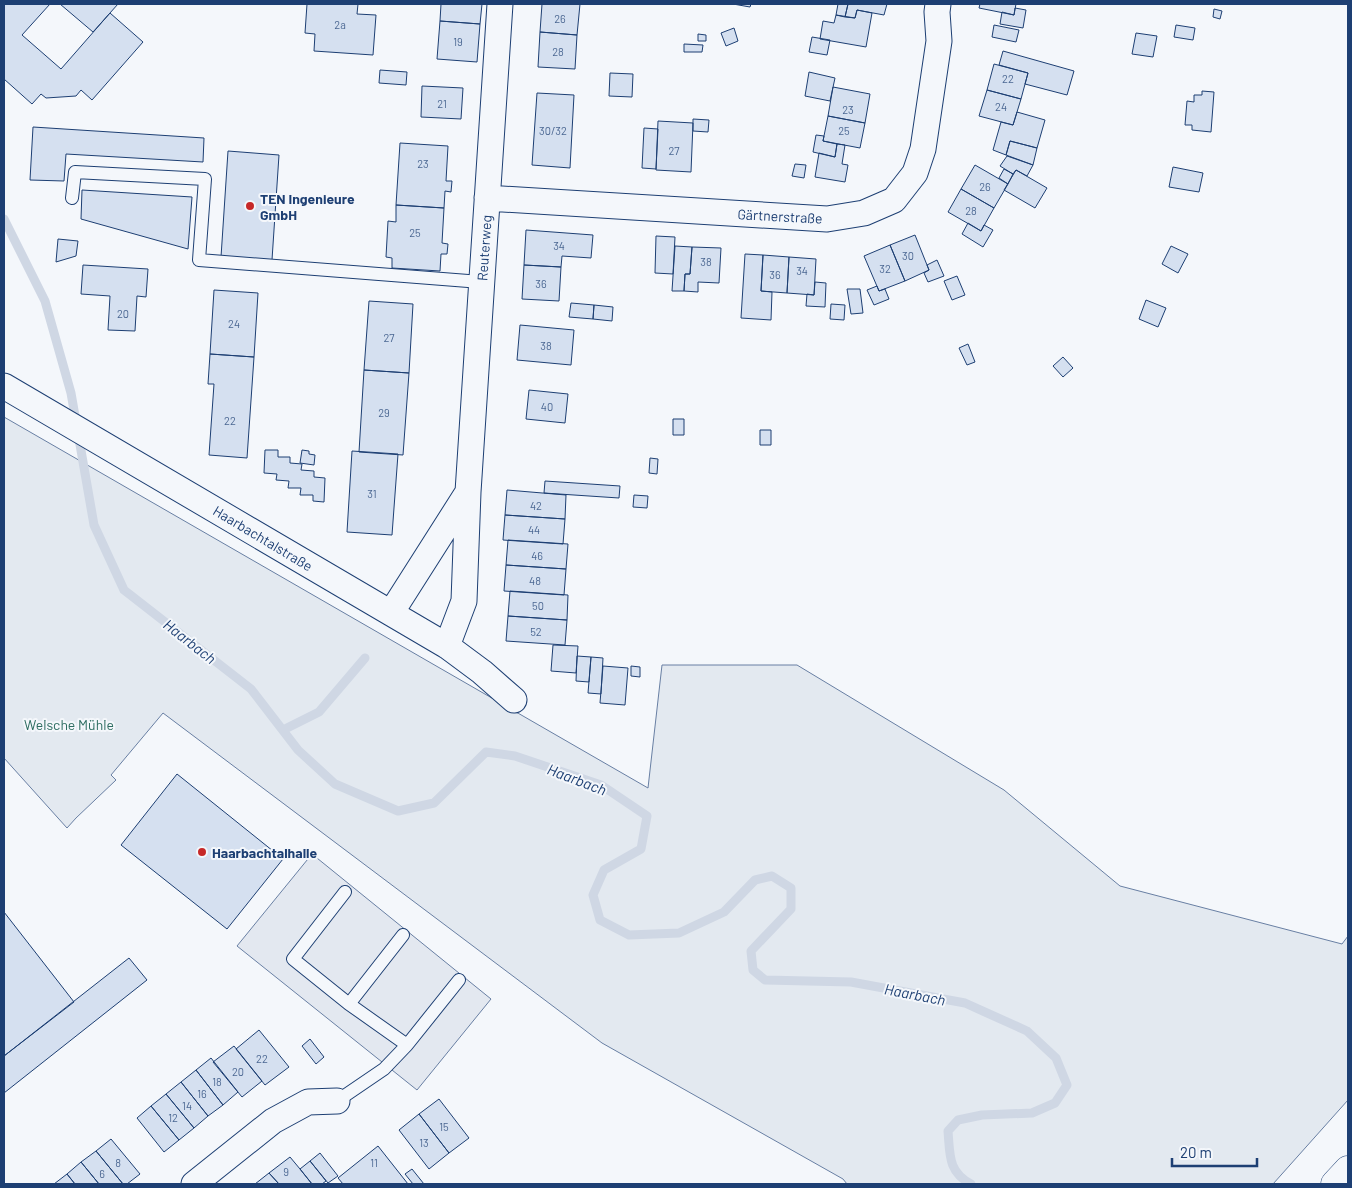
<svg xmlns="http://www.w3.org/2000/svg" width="1352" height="1188" viewBox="0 0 1352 1188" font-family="Barlow,sans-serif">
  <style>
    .green { fill: #e3e9f0; stroke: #687fa3 }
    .parking { fill: #e3e8f0; stroke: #687fa3 }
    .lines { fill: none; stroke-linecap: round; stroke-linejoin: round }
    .stream { stroke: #cfd7e4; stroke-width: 9 }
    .building { fill: #d5e0f0; stroke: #1d3f73 }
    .lane-casing { stroke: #1d3f73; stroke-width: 14 }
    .street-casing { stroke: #1d3f73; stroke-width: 27 }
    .highway-casing { stroke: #1d3f73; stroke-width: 29 }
    .lane { stroke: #f4f7fb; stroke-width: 12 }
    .street { stroke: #f4f7fb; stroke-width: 25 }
    .highway { stroke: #f4f7fb; stroke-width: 28 }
    .poi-dot { fill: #c62828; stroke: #f4f7fb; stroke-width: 2 }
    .labels { text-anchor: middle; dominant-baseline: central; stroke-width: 4; stroke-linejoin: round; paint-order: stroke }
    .number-label { font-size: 11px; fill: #4b6792 }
    .poi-label { font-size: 14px; font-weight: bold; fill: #1d3f73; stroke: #f4f7fb; text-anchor: start }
    .street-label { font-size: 14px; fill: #1d3f73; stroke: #f4f7fb }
    .park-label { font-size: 14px; fill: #2c6c60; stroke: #f4f7fb }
    .water-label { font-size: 15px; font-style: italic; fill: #1d3f73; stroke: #f4f7fb }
  </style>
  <rect width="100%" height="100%" fill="#f4f7fb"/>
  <path class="green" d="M4,417l644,371 14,-123h135l207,125 116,96 222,58 6,-8v164l-75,84h-426l-4,-5 -241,-136 -439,-330 -52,62 5,5 -40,38 -9,10 -63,-70z"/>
  <path class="parking" d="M312,854l179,145 -74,91 -180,-144z"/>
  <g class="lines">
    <path class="stream" d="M4,219l41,82 26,92 23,132 30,65 127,99 47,61 37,34 63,27 36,-8 52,-51 29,4 86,29 46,31 -6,33 -37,21 -11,25 7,25 29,15 50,-2 45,-21 31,-32 17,-4 19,12v21l-40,42 2,19 12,10 86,2 114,21 62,28 29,27 11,27 -12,18 -23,10 -50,2 -24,5 -10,11c2,24 0,41 23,53
      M283,730l36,-18 46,-54"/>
  </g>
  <path class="building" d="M4,4h46l-28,31 39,34 49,-56 33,29 -51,58 -11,-10 -5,6 -30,2 -5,-4 -9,10 -28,-25z
    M60,4h58l-25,28z
    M307,4h51l-1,10 19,1 -3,40 -59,-4 1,-17 -10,-1z
    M441,4h41l-2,20 -40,-3z
    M542,4h38l-3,31 -37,-3z
    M733,4h18l-1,3z
    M838,4h10l-3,13 -9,-2z
    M848,4h39l-3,11 -27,-5 -2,8 -10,-1z
    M980,4h36l-2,11 -35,-7z
    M1015,8l11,2 -3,18 -23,-4 2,-12 12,3z
    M1214,9l8,2 -2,8 -7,-2z
    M857,10l15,3 -6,34 -46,-8 3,-18 11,2 2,-8 19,3z
    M440,21l40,3 -3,38 -40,-3z
    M994,25l25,5 -3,12 -24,-5z
    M1176,25l19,3 -2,12 -19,-3z
    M734,28l4,13 -12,5 -5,-13z
    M540,32l37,3 -2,34 -37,-2z
    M1136,33l21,3 -4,21 -21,-3z
    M698,34l8,1v6h-8z
    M812,37l18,3 -3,15 -18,-3z
    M684,44l19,1 -1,7h-18z
    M1003,51l71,20 -7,24 -42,-11 3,-11 -29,-8z
    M994,64l34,9 -7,26 -34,-9z
    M380,70l27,2 -1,13 -27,-2z
    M809,72l26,6 -5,23 -25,-5z
    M610,73l23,1 -1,23 -23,-1z
    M422,86l41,2 -2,31 -40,-2z
    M833,87l37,7 -5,29 -37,-7z
    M987,90l34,9 -8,26 -34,-9z
    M1202,91l12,1 -3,40 -19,-2v-5h-7l2,-24 7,1v-7h8z
    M537,93l37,2 -4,73 -38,-3z
    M1017,112l28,8 -8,28 -27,-7 -4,14 -13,-5 8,-28 12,3z
    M828,116l37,7 -5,25 -37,-7z
    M693,119l16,1 -1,12 -15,-1z
    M658,121l35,2 -2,49 -35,-2z
    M33,127l171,11 -1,24 -137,-8 -2,27 -34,-1z
    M644,128l14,1 -2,40 -14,-1z
    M816,135l8,1 -1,5 14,3 -2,13 -22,-5z
    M1010,141l27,7 -4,17 -27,-10z
    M400,143l48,3 -2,35h6l-1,11 -6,-1 -1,17 -48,-3z
    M837,144l8,1 -3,19 6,1 -3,17 -30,-5 4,-24 16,4z
    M228,151l51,4 -7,105 -51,-3z
    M1007,156l26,9 -6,11 -11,-6 -3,4 -13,-8z
    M795,164l11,1 -2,13 -12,-2z
    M975,165l33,19 -14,24 -33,-19z
    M1173,167l30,6 -4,19 -30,-5z
    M1004,169l9,5 -5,10 -9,-6z
    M1016,170l31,18 -12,20 -31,-18z
    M961,189l33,19 -13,23 -33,-19z
    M82,190l110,7 -4,52 -107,-30z
    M396,205l48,3 -2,35 6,1 -1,10h-6l-1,17 -48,-3v-10l-6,-1 2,-36 8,1z
    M968,223l13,8 3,-6 9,5 -10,17 -21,-13z
    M526,230l67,5 -2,23 -29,-2 -1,11 -37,-2z
    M915,235l14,35 -24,11 -15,-36z
    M656,236l19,1 -2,37 -18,-1z
    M58,239l20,2 -2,15 -20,6z
    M890,245l15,36 -26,10 -15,-35z
    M675,246l17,1 -2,27h-5l-1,17h-12z
    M1171,246l17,8 -10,19 -16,-9z
    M692,247l29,1 -2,35 -21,-1v10l-14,-1 1,-17h5z
    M745,254l18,1 -2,36 11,1 -1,28 -30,-2z
    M763,255l26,2 -2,36 -26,-2z
    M789,257l27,2 -2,36 -27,-2z
    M937,260l7,16 -16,6 -4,-9 5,-3 -2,-5z
    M83,265l65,4 -2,28 -9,-1 -2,35 -27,-1 2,-34 -29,-2z
    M524,265l37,2 -2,34 -37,-2z
    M957,276l8,19 -13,5 -8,-19z
    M815,282l11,1 -1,24 -19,-1 1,-12 7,1z
    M877,286l2,5 6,-2 4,10 -15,6 -7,-15z
    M847,289h13l3,24 -12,1z
    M214,290l44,3 -4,64 -44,-3z
    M1146,300l20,8 -8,19 -19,-8z
    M369,301l44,3 -4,69 -45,-3z
    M571,303l23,2 -1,14 -24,-2z
    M831,304l14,1 -1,15 -14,-1z
    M594,305l19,2 -1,14 -19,-2z
    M520,325l54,5 -3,35 -54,-5z
    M968,344l7,18 -8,3 -8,-17z
    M210,354l44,3 -7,101 -38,-3 5,-71h-6z
    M1063,357l10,11 -10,9 -10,-11z
    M364,370l45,3 -6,82 -44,-3z
    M529,390l39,4 -3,29 -39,-4z
    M673,419h11v16h-11z
    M760,430h11v15h-11z
    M265,450h13v7h12v6l12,1 -1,6 13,1v6l11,1 -1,24 -11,-1v-6h-13l1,-7h-13l1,-7 -13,-1 1,-6 -13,-1z
    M302,450l7,1v3l6,1 -1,10 -14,-2z
    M352,451l46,3 -6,81 -45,-3z
    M650,458l8,1 -1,15 -8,-1z
    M545,481l75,5 -1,12 -75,-5z
    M507,490l59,5 -1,24 -60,-4z
    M634,495l14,1 -1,12 -14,-1z
    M505,515l60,4 -2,25 -60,-4z
    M508,540l60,4 -2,25 -60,-4z
    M506,565l60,4 -2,26 -60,-4z
    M510,591l58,4 -1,25 -59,-4z
    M508,616l59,4 -2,25 -59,-4z
    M553,645l25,1 -2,27 -25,-2z
    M577,656l14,1 -2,25 -13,-1z
    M591,657l12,1 -2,36 -13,-1z
    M603,666l25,2 -3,37 -25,-2z
    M631,666l9,1v10l-9,-1z
    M177,774l106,85 -56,70 -106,-84z
    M4,912l70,90 -70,54z
    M129,958l18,22 -143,113v-37z
    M259,1030l30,37 -24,18 -29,-36z
    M310,1039l14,18 -8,7 -14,-18z
    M234,1046l28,35 -20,16 -29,-35z
    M211,1058l27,34 -15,13 -27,-35z
    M196,1070l27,35 -15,11 -27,-34z
    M181,1082l27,34 -14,12 -28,-34z
    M166,1094l28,34 -15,12 -28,-34z
    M439,1099l30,39 -20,15 -30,-39z
    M151,1106l28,34 -15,12 -27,-34z
    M419,1114l30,39 -20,16 -30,-39z
    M111,1139l29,35 -13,10h-4l-27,-33z
    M378,1146l30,38h-65l-5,-6z
    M96,1151l27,33h-24l-18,-22z
    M320,1153l18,23 -10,7 -18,-22z
    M290,1157l10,12 12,15h-33l-10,-11z
    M310,1161l16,20 -4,3h-10l-12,-15z
    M81,1162l18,22h-24l-8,-10z
    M412,1169l12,15h-11l-8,-10z
    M269,1173l10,11h-24z
    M67,1174l8,10h-21z"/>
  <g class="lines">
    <defs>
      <path id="lane" d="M72,198l3,-26 130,7 -6,81 282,22
        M349,1004l54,-69
        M407,1045l52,-65
        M337,1101l47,-32 23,-24 -58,-41 -56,-45 52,-67"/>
      <path id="street" d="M487,198l340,21 37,-6 30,-13 21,-27 8,-24 16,-108 -2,-29 1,-8
        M4,386l443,260 35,26 32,28
        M391,613l77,-121
        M447,646l17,-45 4,-109 32,-488
        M194,1184l79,-63 35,-19 29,-1"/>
      <path id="highway" d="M1335,1184l13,-14"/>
    </defs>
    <use href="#lane" class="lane-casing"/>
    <use href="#street" class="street-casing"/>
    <use href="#highway" class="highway-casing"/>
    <use href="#lane" class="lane"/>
    <use href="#street" class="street"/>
    <use href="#highway" class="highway"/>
  </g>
  <g class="poi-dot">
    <circle cx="250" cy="206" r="5"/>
    <circle cx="202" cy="852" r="5"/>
  </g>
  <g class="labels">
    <g class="number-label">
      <text x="560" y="18">26</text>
      <text x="340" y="24">2a</text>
      <text x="458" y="41">19</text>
      <text x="558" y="51">28</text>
      <text x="1008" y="78">22</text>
      <text x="442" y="103">21</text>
      <text x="1001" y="106">24</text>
      <text x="848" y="109">23</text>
      <text x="553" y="130">30/32</text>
      <text x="844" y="130">25</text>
      <text x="674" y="150">27</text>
      <text x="423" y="163">23</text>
      <text x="985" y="186">26</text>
      <text x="971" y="210">28</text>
      <text x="415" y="232">25</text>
      <text x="559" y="245">34</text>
      <text x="908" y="255">30</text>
      <text x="706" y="261">38</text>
      <text x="885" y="268">32</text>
      <text x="802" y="270">34</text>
      <text x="775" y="274">36</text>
      <text x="541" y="283">36</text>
      <text x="123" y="313">20</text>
      <text x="234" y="323">24</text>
      <text x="389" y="337">27</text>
      <text x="546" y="345">38</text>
      <text x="547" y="406">40</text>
      <text x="384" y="412">29</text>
      <text x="230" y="420">22</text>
      <text x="372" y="493">31</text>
      <text x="536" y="505">42</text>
      <text x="534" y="529">44</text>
      <text x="537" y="555">46</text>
      <text x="535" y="580">48</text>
      <text x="538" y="605">50</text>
      <text x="536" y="631">52</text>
      <text x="262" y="1058">22</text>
      <text x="238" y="1071">20</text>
      <text x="217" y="1081">18</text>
      <text x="202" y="1093">16</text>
      <text x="187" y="1105">14</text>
      <text x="173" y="1117">12</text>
      <text x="444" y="1126">15</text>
      <text x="424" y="1142">13</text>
      <text x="118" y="1162">8</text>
      <text x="374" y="1162">11</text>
      <text x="286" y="1171">9</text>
      <text x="102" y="1173">6</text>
    </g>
    <g class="poi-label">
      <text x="260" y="198">TEN Ingenieure<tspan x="260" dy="16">GmbH</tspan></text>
      <text x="212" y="852">Haarbachtalhalle</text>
    </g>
    <g class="street-label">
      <text transform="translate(780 216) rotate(3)">Gärtnerstraße</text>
      <text transform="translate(484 248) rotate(-86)">Reuterweg</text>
      <text transform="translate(263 538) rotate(31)">Haarbachtalstraße</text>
    </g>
    <g class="park-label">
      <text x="69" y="724">Welsche Mühle</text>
    </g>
    <g class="water-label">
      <text transform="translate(190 641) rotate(38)">Haarbach</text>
      <text transform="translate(577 779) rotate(21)">Haarbach</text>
      <text transform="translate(915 994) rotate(11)">Haarbach</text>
    </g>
  </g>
  <rect width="1352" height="1188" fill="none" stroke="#1d3f73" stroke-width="10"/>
  <path d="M1172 1158v8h85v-8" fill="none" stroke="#1d3f73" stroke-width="2.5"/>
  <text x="1180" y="1158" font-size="15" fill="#1d3f73" stroke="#f4f7fb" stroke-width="4" paint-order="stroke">20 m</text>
</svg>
